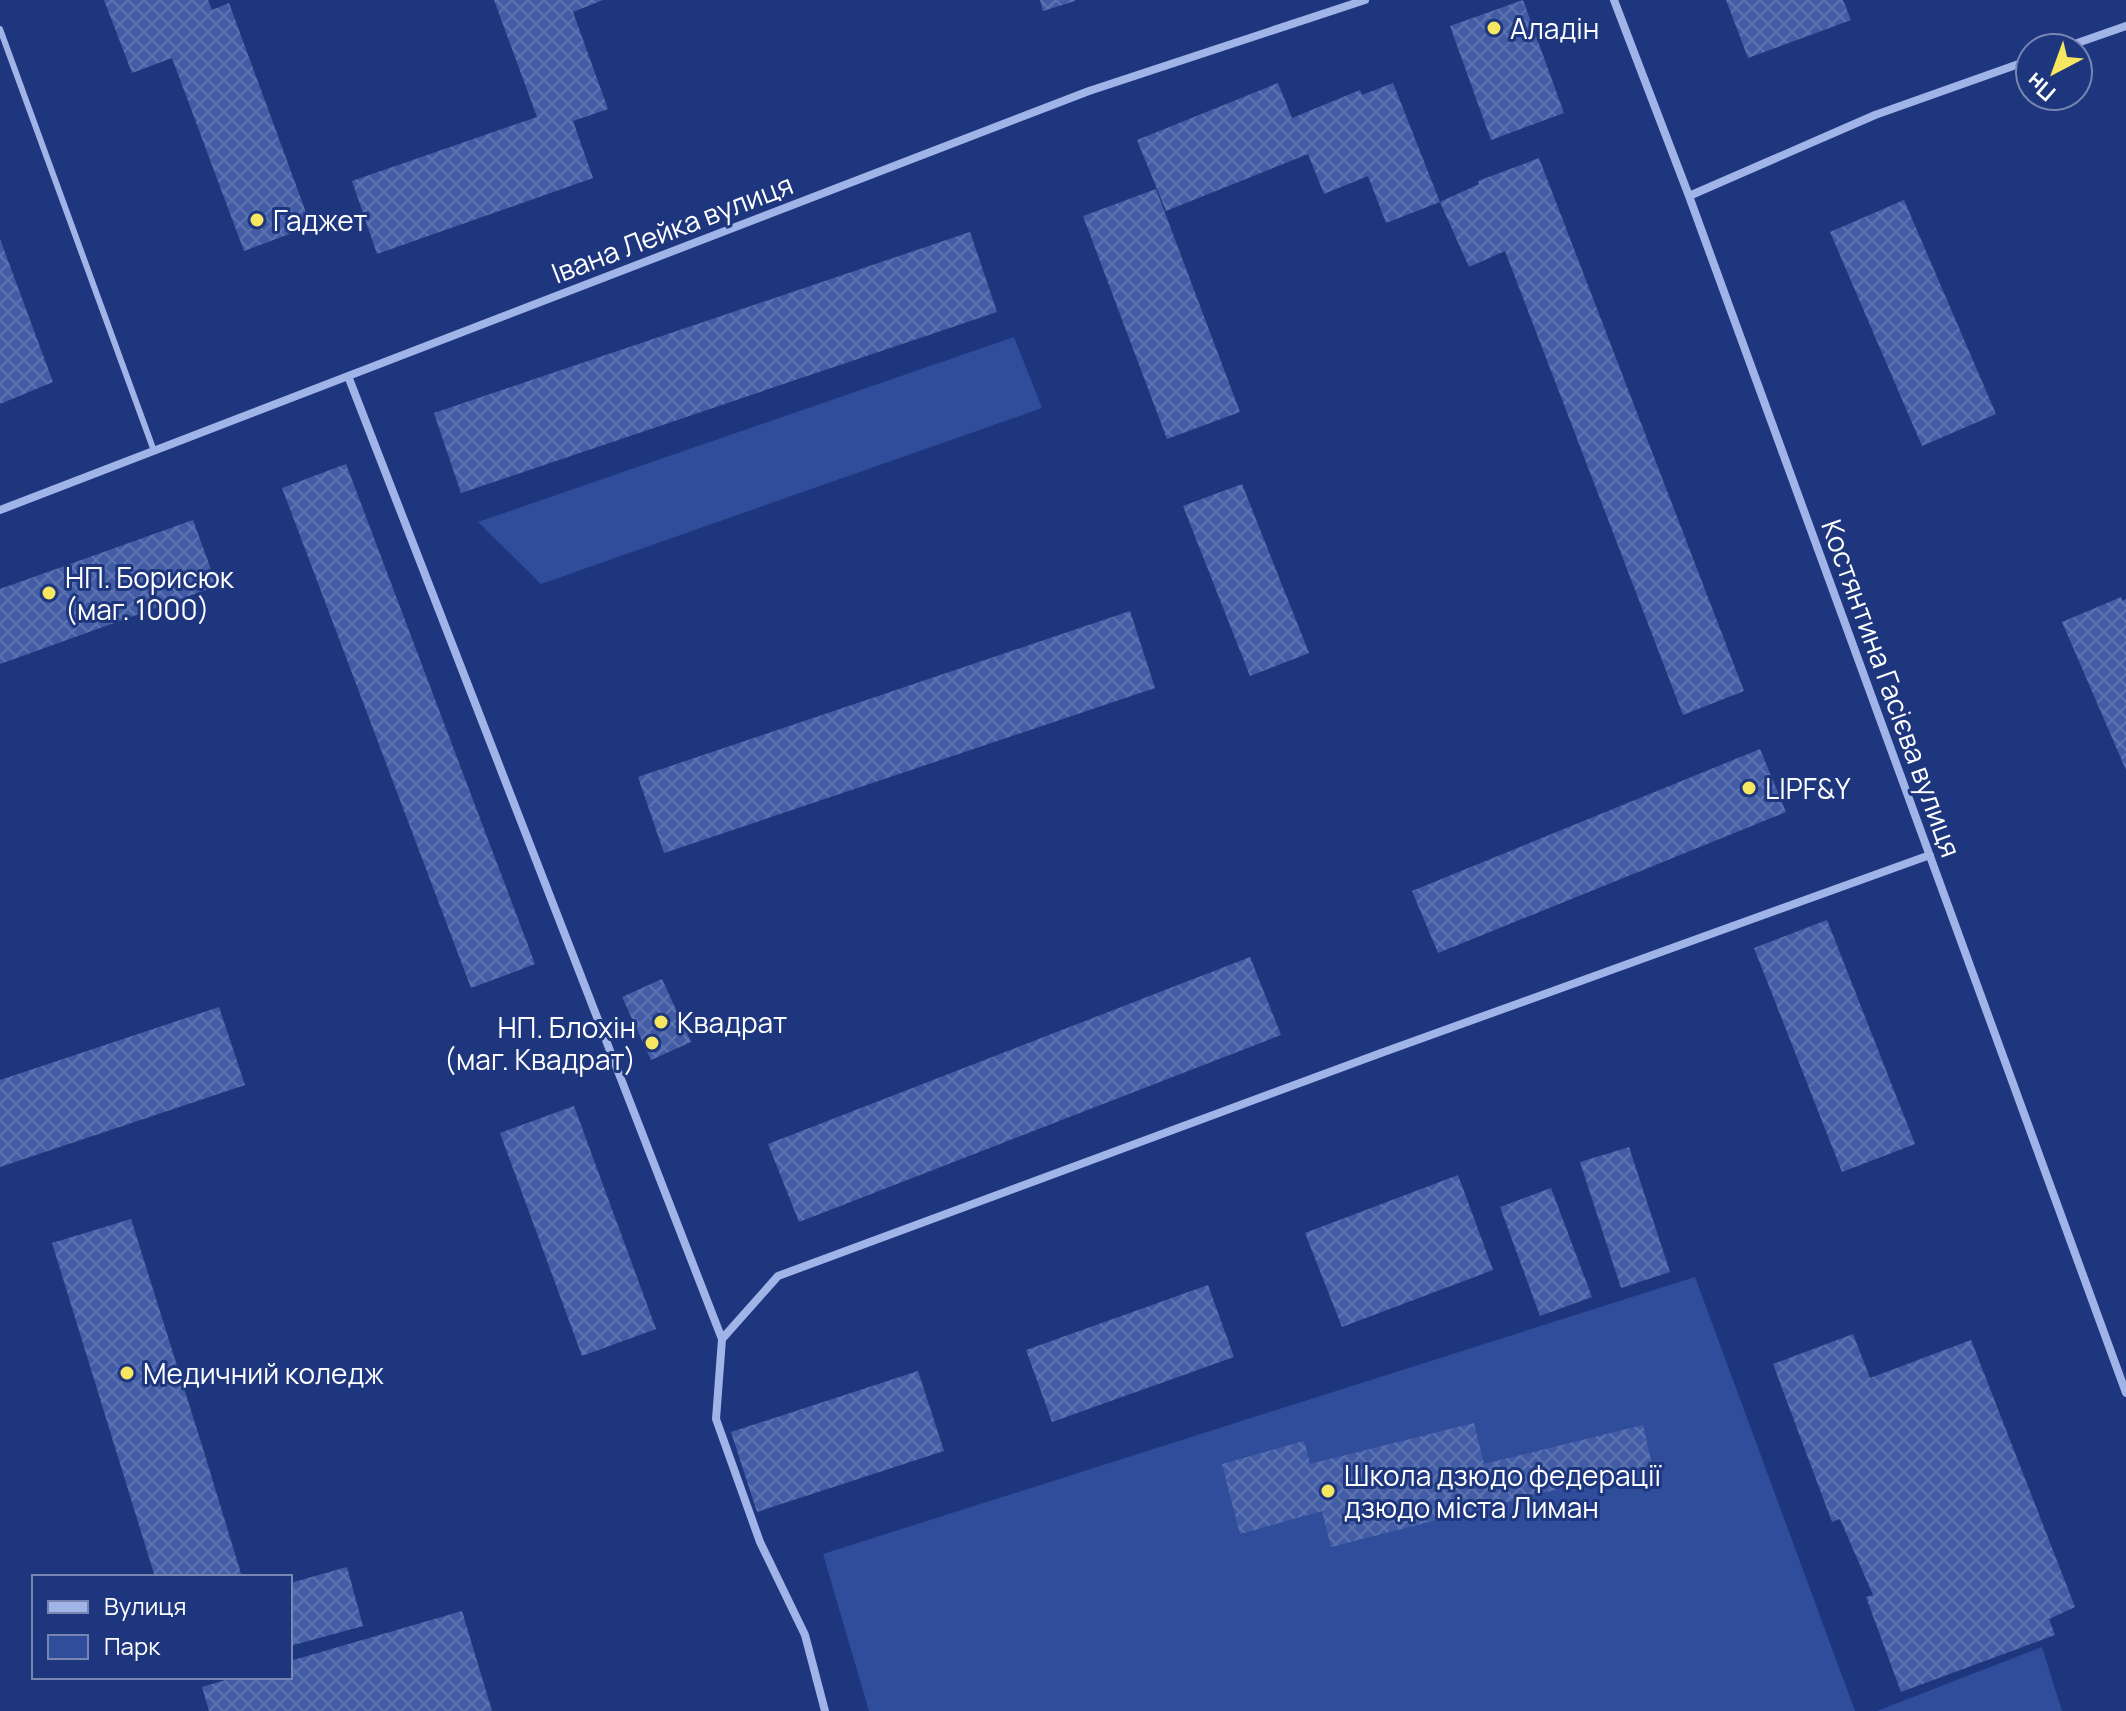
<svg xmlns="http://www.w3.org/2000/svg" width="2126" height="1711" viewBox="0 0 2126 1711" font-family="Manrope,sans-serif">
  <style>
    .park { fill: #304d9c }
    .building { fill: url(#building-cross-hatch) }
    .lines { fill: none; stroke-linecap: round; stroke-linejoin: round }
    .lane { stroke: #a0b4e8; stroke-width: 6 }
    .street { stroke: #a0b4e8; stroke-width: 8 }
    .poi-dot { fill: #f7e65f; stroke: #1e367d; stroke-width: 3 }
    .labels { text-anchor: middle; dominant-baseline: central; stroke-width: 6; stroke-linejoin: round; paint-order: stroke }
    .poi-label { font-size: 28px; fill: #fff; stroke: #1e367d; text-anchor: start }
    .street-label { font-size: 28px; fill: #fff; stroke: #1e367d }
  </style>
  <defs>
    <pattern id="building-cross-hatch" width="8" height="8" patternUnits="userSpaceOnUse" patternTransform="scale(2)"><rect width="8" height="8" fill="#425ca5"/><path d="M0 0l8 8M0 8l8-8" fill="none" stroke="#5e74b2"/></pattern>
  </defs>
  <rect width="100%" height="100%" fill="#1e367d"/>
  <path class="park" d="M1014,337l28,71 -501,176 -63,-62z
    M1695,1277l160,434h-986l-46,-157z
    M2042,1647l20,64h-185z"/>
  <path class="building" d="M104,0h104l4,10 17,-7 82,223 -67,25 -72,-193 -40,15z
    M494,0h109l-30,12 35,97 -35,12 20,57 -216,76 -25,-73 185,-64z
    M1040,0h35v1l-32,10z
    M1523,0l41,113 -73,27 -41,-114z
    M1726,0h117l8,20 -103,38z
    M1278,83l14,35 68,-28 2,5 31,-12 47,119 -54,21 -18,-47 -44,18 -16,-40 -142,57 -29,-71z
    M1539,158l205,533 -61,24 -178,-464 -36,16 -29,-65 39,-18 -1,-3z
    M1156,189l84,223 -73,27 -84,-223z
    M1904,200l92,214 -74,32 -92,-214z
    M970,232l27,80 -536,181 -27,-80z
    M0,239l53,143 -53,22z
    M346,464l189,500 -64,24 -189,-500z
    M1242,484l67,169 -59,23 -67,-170z
    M193,520l24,66 -217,78v-75z
    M2121,597l1,4 4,-2v171l-64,-148z
    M1130,611l25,77 -491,165 -26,-76z
    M1760,749l26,63 -348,141 -26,-62z
    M1827,920l88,224 -73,28 -88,-224z
    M1250,957l31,78 -482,187 -31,-78z
    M662,979l29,63 -40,18 -29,-63z
    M219,1007l26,78 -245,82v-87z
    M574,1106l82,223 -74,27 -82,-223z
    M1629,1147l41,125 -49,16 -41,-126z
    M1458,1175l35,95 -151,57 -37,-94z
    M1551,1188l41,109 -52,19 -40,-109z
    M131,1219l73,233 38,125h-87l-103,-334z
    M1208,1285l26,72 -182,65 -26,-72z
    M1853,1334l17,44 101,-38 104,267 -26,12 6,16 -154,57 -35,-95 7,-2 -33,-76 -8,3 -59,-158z
    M918,1371l26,80 -187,61 -26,-80z
    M1474,1423l10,41 159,-39 9,40 -321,82 -9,-36 -82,23 -18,-70 82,-23 6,23z
    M347,1567l16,59 -73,20v-63z
    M462,1611l30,100h-283l-7,-24 34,-10h54v-16z"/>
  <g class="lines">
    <path class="lane" d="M0,29l154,422"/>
    <path class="street" d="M1614,0l75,196 437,1197
      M2063,48l63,-22
      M1689,196l186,-81 155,-55
      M348,376l374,963 -6,80 44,123 45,93 20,76
      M0,510l1089,-419 276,-91
      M722,1339l56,-63 603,-223 549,-198"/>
  </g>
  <g class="poi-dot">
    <circle cx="1494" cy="28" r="8"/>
    <circle cx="257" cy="220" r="8"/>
    <circle cx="49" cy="593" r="8"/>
    <circle cx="1749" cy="788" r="8"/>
    <circle cx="661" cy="1022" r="8"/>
    <circle cx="652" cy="1043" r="8"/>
    <circle cx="127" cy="1373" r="8"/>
    <circle cx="1328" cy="1491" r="8"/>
  </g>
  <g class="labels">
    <g class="poi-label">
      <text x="1510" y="28">Аладін</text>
      <text x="273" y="220">Гаджет</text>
      <text x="65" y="577">НП. Борисюк<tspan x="65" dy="32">(маг. 1000)</tspan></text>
      <text x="1765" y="788">LIPF&amp;Y</text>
      <text x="677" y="1022">Квадрат</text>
      <text x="636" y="1027" text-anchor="end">НП. Блохін<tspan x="636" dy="32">(маг. Квадрат)</tspan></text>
      <text x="143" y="1373">Медичний коледж</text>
      <text x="1344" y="1475">Школа дзюдо федерації<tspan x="1344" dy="32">дзюдо міста Лиман</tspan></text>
    </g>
    <g class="street-label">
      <text transform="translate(672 228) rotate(-21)">Івана Лейка вулиця</text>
      <text transform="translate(1892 688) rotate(70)">Костянтина Гасієва вулиця</text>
    </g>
  </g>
  <rect x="32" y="1575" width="260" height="104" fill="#1e367d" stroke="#7886b1" stroke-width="2"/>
  <rect x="48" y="1601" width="40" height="12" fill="#a0b4e8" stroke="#7886b1" stroke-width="2"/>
  <text x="104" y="1615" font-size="24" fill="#ffffff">Вулиця</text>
  <rect x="48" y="1635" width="40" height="24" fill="#304d9c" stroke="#7886b1" stroke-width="2"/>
  <text x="104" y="1655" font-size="24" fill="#ffffff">Парк</text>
  <g transform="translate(2054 72) rotate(221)"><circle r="38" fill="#1e367d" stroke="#7886b1" stroke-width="2"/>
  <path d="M0-6L14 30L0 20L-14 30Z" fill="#f7e65f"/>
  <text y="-12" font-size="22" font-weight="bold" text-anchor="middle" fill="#ffffff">Пн</text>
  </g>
</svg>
